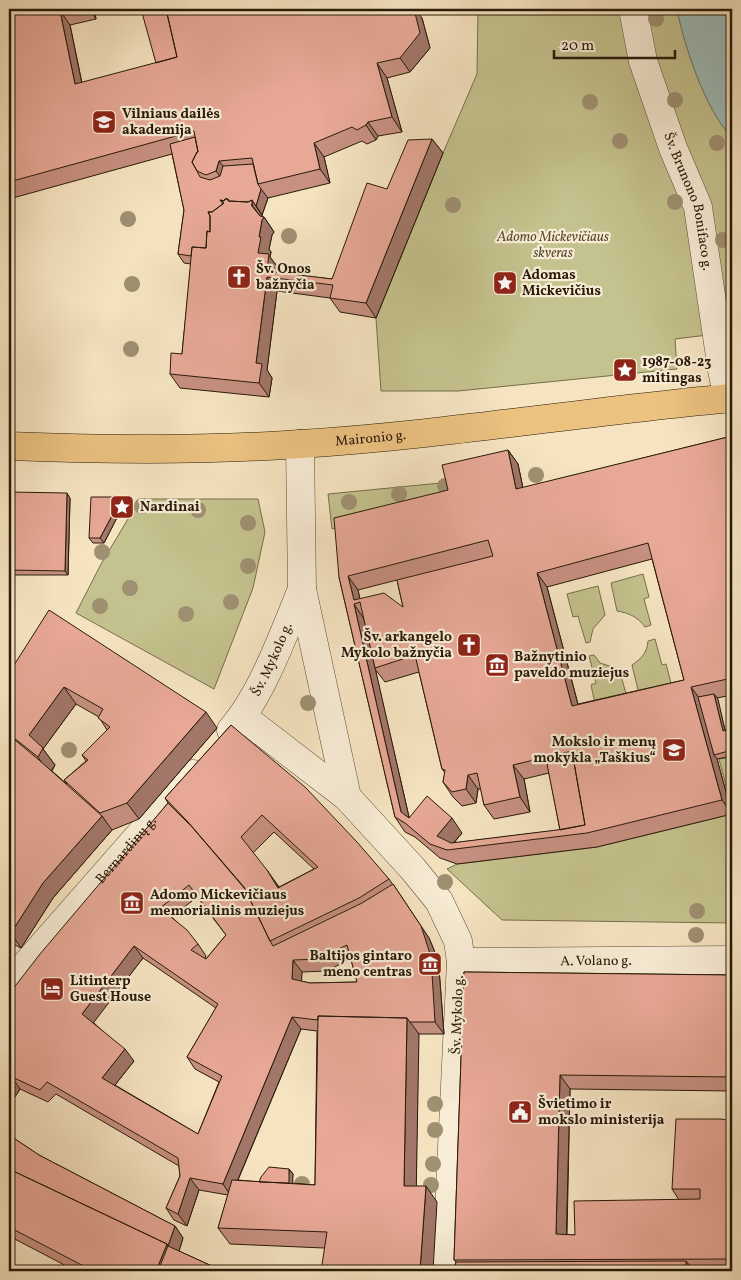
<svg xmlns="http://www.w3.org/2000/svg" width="741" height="1280" viewBox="0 0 741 1280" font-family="Vollkorn,serif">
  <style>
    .green { fill: #c4c28e; stroke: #766e4c }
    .water { fill: #9ebdba; stroke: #6f7c73 }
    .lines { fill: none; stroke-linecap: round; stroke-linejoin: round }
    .minor-casing { stroke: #5c4c37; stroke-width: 29 }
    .major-casing { stroke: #281a09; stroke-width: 29 }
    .minor { stroke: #f9edd7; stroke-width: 28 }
    .major { stroke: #ebc280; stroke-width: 28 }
    .tree { fill: #9f9072 }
    .wall { fill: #c79081; stroke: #281a09; fill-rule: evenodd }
    .shaded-wall { fill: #a27669; stroke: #281a09 }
    .building { fill: #e7a896; stroke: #281a09; fill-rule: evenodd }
    .labels { text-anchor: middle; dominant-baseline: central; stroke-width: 4.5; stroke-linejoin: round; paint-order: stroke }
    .poi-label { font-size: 14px; font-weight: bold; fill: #281a09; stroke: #f9edd7; text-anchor: start }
    .street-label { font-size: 14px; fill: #281a09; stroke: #f9edd7 }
    .park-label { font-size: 14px; font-style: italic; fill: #574c31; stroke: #f9edd7 }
  </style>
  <rect width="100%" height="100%" fill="#f6e4c1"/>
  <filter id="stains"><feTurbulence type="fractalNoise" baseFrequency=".004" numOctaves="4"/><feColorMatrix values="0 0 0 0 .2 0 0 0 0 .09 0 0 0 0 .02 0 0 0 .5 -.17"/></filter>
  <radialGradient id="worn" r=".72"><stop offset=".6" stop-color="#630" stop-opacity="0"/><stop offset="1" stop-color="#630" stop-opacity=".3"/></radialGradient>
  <path class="green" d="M478,9h199c7,36 29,103 55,128v195l-57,7 2,30 -219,22h-77l-5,-73 67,-165 34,-79z
    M451,482l4,20 -123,27 -4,-35z
    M140,499h118l7,33 -12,56 -39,101 -138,-76 25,-49z
    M643,574l6,23 -5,2 7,26 -6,2c-7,-10 -16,-14 -28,-16l-6,-28z
    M598,586l7,29 -12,14 -3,13 -4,1 -8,-27 -5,1 -6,-23z
    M655,639l7,26 4,-1 5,19 -32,11 -7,-29c10,-7 15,-12 16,-24z
    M594,655l6,8 19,6 8,28 -32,7 -4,-19 5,-2 -7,-27z
    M732,757v52l-13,-50z
    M732,814v109l-230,-3 -55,-51 10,-5 140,-17z"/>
  <path class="water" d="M677,9h55v128c-26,-25 -48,-92 -55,-128z"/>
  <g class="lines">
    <defs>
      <g id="minor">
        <path id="s1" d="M633,9l10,52 30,87 25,59 24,163 6,29"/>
        <path d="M300,444l2,145 45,208"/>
        <path d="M243,717l104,80 66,72 26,32 19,40 3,21 -15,309"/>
        <path id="s2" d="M231,730c31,-35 53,-97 71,-141"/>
        <path id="s3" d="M461,962l271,-2"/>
        <path id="s4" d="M9,984l184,-210"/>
      </g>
      <g id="major">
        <path id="s5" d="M9,446c97,4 194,5 291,-2 144,-9 288,-33 432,-46"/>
      </g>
    </defs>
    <use href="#minor" class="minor-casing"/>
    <use href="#major" class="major-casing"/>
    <use href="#minor" class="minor"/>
    <use href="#major" class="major"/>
  </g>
  <g class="tree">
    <circle cx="656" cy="19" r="8"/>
    <circle cx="675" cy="100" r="8"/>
    <circle cx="590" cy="102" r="8"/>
    <circle cx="620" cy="141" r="8"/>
    <circle cx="717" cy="143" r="8"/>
    <circle cx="675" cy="202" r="8"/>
    <circle cx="453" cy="205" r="8"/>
    <circle cx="128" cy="219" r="8"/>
    <circle cx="289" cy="236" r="8"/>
    <circle cx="723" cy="240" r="8"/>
    <circle cx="132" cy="284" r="8"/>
    <circle cx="131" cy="349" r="8"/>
    <circle cx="536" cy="475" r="8"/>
    <circle cx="445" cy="486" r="8"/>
    <circle cx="399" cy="494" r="8"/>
    <circle cx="349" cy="502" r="8"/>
    <circle cx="142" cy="506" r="8"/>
    <circle cx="198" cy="510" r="8"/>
    <circle cx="248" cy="523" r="8"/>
    <circle cx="102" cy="552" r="8"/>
    <circle cx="248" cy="566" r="8"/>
    <circle cx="130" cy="588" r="8"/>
    <circle cx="231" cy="602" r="8"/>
    <circle cx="100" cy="606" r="8"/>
    <circle cx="186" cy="614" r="8"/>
    <circle cx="308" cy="703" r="8"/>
    <circle cx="69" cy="750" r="8"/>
    <circle cx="445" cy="882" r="8"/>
    <circle cx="697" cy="911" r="8"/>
    <circle cx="696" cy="935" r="8"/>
    <circle cx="435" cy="1104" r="8"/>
    <circle cx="435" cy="1130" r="8"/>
    <circle cx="433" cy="1164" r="8"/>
    <circle cx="302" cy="1184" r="8"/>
    <circle cx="431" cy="1185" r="8"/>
  </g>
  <path class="wall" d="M9,9h85l2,10 -26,6 12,58 340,-65 8,30 -20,24 -23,6 15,54 -24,4 -2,4 -9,4 -5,-3 -38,16 6,26 -62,15 -6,17v2h2l10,15 -2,3 -3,14 2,3 -1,5 9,12 -1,4 54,6 55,-90 45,-50 11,14 -67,165 -36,-6 -10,-14 -53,-7 -10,79 5,8 -3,19 -89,-9 -10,-14 12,-20 9,-90 -7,-1 -6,-9 6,-44 -12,-56 -163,45z
    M732,436v259l-15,3 8,32 7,-1v27l-15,3 15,55 -135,33 -140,17 -17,-6 -25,-21 -10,-5 -10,-15 -56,-240 109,-87 60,-40 10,14 5,24zM652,559l32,121 -106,24 -31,-117zM397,580l6,27 -43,-8 -2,-9zM375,669l10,13 34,-10 23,97 3,4 -2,9 10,15 9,9 14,-3 2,-14h3l3,16 10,14 36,-7 -6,-33 25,-6 11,57 -106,13 8,-10 -53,-16z
    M9,492l61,6 -2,77h-59z
    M122,497l3,5 -21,41h-11l-4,-5z
    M9,673l208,55 -78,91 -27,11 -59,68 -32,50 -12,-6zM76,704l23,13 8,13 -25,25 4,6 -22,19 3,4 -15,-13 3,-6 -12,-16z
    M231,725l158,154 40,59 5,12 5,19 5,65h-26l-2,152 21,16 -113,46 -94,-4 -12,-16 10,-33 -29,-5 -12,36 -13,-6 -8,-12 14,-32 -1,-10 -123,-72 -8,8 -28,-13 -11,17v-112l159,-191 -3,-5zM274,832l40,37 -35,18 -26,-34zM197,897l29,38 -20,24 -1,-1 1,-2 -8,-12 -26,-27zM143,958l73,50 -29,49 8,12 24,13 -21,52 -83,-49 19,-24 -41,-39zM351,959l6,23 -47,1 -9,-2 1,-9 24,-1zM301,1029l16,2 -2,154 -23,-2 1,-9 -4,-5 -30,13 -21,-2z
    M464,972l268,3v116l-162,-2 -3,146h8l104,-35 -7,-11 60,-68v150h-278l2,-9 -2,-2z
    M9,1135l30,20 136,71 8,12 -4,13 35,16 13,4h-151l-67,-35z"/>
  <path class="shaded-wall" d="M89,9h5l2,10z
    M414,9h2l6,9 8,30 -20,24 -10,-14z
    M60,11l10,14 15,74 -10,-15z
    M377,63l10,15 15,54 -10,-15z
    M368,122l10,14 -2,4 -10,-15z
    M432,139l11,14 -67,165 -10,-15z
    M314,143l10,14 6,26 -10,-14z
    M219,161l11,14 -4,10 -10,-14z
    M261,189l7,9 -6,17 -6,-9z
    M252,200l10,15v4l-10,-14z
    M264,217l10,15 -2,3 -3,14 2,3 -1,5 9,12 -1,9 -11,-7 -9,-18 1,-16 3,-17z
    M267,277l10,14 -10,79 5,8 -3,19 -10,-14 -3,-20z
    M508,450l10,14 8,40 -10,-15z
    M67,493l3,5 -2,77 -3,-4z
    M122,497l3,5 -21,41 -4,-5z
    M727,512l5,8v14z
    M537,573l10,14 35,133 -10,-14z
    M348,576l10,14 3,14 -1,-2 -6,-2z
    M354,604l10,15 47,207 -10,-14z
    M64,687l12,17 -33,45 12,16 -6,9 -11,-17 -9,-22z
    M691,687l11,15 12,53 3,4 15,55 -10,-14z
    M714,694l4,5 8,36 -3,-4z
    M206,712l11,16 -78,91 -12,-16z
    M513,765l11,14 6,33 -10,-15z
    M468,775l10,14 -2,14 -10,-14z
    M102,816l10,14 -59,68 -32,50 -10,-15 32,-50z
    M452,818l10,15 -15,17 -10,-14z
    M267,870l12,17 10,18 -11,-17z
    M393,884l36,54 5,12 5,19 5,65 -9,-12z
    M134,946l9,12 -52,68 -9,-12z
    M293,960l9,12 -1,19 -9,-12z
    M292,1017l9,12 -70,167 -8,-12z
    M407,1018l12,16 -3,169 -12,-17z
    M125,1049l9,12 -23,29 -9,-12z
    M560,1075l10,14 -4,159 -10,-14z
    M12,1077l8,12 -11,17v-25z
    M289,1169l4,5 -1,26 -4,-5z
    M190,1178l9,12 -12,36 -9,-12z
    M426,1186l11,16 -4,69h-13z
    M175,1226l8,12 -6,20 -9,-12z
    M167,1244l10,14 -5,13h-16z
    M686,1261l8,10h-8z"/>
  <path class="building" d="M9,9h61l-10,2 15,73 102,-27 -11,-48h248l6,24 -20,25 -23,5 15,54 -24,5 -2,3 -9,5 -5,-3 -38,16 6,26 -62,15 -6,-26 -33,3 -3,10 -10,4 -9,-4 -5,-9 5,-10h1l-4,-21 -185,51z
    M141,9h25l11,48 -21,6z
    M195,137l3,15h-1l-5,10 5,9 3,6 10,3 10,-4 3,-10 30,-2 5,20 3,5 -5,17 -4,-6 -4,2 -19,-1 -1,-2h-3l-1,2 -4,-1 3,4 -11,8h-4l2,4v16l-3,-1 -1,17 -14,-1 -1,9 -13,-2 6,-44 -14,-66z
    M432,139l-66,164 -36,-5 3,-13 -66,-8 -11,86 6,1 -3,19 -89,-9 1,-21 11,1 10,-107 14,1 1,-17 3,1v-16l-2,-4h4l12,-9 -4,-3 4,1 1,-2h3v2l20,1 4,-2v5h-1l9,11 4,1 -2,3 -3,17h2l-3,16 11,1 -2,17 65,8 35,-96 20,6 21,-49z
    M732,436v75l-5,1 5,22v144l-41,9 31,113 -135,33 -140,17 -17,-6 -25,-21 -10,-6 -56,-240 -5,-59 114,-28 -6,-25 66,-15 8,39zM488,540l5,16 -96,24 6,27 -19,-14 -30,7 -6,-24zM648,543l36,137 -112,26 -35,-133zM360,602l15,66 40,-13 27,114 3,1 -2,12 9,10 14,-3 2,-14 9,-2 7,32 36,-8 -7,-32 59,-14 13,74 -28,5 -106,13 -14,-7 15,-18 -25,-22 -18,22 -8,-6 -47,-208z
    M9,492l58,1 -2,78 -56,-1z
    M91,497h31l-22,41h-11z
    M49,610l157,102 -79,91 -27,10 -36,-33 24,-20 -6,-5 28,-28 -12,-9 5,-9 -39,-22 -35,48 14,13 -5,9 -29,-23v-61z
    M714,694l9,37 9,-2v21l-18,5 -16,-58z
    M231,725l74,62 52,55 32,37 -30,19 -89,43 -26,-54 -56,-65 -23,-24zM262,815l56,52 -40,21 -11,-18 -26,-33z
    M9,735l30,25 63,56 -59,67 -32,50 -2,-1z
    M573,757l12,68 -25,5 -13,-66z
    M168,803l24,24 53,62 25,52 3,5 89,-43 31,-19 28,42 4,12 6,19 4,65h-25l-3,-4 -89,-2v4l-26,-3 -69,167 -33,-6 -12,36 -12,-6 14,-32 -2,-18 -131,-76 -7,8 -28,-13 -3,4v-87l31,-40zM189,885l37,50 -20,24 -15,-9 7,-6 -11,-14 -27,-22zM347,945l10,37 -47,1 -18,-4 1,-19 25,-1zM134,946l84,58 -31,53 35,19 -24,58 -96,-56 23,-29 -43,-35z
    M464,972l268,3v102l-172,-2 -4,159 19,1 -1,-34 126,-2v-10h-28l4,-70h45l11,2v138l-278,1z
    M318,1016l89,2 -3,168h22l-6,85h-99l6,-39 -109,-4 14,-48 83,5z
    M9,1135l30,20 136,71 -7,20 46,21 13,4h-69l10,-25 -1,-2 -158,-75z
    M269,1167l20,2v14l-30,-1 2,-5z
    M9,1169l158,75 -11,27h-63l-84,-44z
    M686,1261v10h-232l2,-9z"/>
  <defs>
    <symbol id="university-square" viewBox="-11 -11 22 22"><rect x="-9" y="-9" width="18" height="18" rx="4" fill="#8f2418" stroke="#f9edd7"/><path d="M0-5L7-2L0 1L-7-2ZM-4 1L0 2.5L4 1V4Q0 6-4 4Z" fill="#fff"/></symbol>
    <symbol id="church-square" viewBox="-11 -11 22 22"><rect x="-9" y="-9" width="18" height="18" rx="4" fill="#8f2418" stroke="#f9edd7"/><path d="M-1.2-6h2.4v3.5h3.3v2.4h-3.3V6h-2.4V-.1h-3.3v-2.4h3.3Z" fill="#fff"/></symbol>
    <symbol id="sight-square" viewBox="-11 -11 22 22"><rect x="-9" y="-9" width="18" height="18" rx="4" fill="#8f2418" stroke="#f9edd7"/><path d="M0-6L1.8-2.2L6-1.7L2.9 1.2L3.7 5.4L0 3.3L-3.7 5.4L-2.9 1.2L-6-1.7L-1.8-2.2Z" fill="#fff"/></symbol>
    <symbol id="museum-square" viewBox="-11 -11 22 22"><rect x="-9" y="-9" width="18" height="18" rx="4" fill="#8f2418" stroke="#f9edd7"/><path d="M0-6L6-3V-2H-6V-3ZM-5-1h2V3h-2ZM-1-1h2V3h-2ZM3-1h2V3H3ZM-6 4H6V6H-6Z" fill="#fff"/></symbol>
    <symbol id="school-square" viewBox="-11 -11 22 22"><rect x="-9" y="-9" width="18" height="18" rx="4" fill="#8f2418" stroke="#f9edd7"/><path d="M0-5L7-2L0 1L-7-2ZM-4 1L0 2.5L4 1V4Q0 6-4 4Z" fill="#fff"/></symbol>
    <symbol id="hotel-square" viewBox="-11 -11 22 22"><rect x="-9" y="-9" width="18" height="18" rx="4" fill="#8f2418" stroke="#f9edd7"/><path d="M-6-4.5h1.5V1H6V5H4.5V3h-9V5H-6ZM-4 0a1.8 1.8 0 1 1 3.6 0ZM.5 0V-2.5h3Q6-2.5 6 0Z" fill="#fff"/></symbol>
    <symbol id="civic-square" viewBox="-11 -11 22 22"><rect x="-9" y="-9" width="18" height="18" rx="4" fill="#8f2418" stroke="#f9edd7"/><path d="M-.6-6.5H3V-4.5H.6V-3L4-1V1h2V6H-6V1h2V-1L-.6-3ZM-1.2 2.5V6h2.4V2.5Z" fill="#fff"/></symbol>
  </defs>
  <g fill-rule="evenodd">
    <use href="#university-square" x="90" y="108" width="28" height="28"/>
    <use href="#church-square" x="225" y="263" width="28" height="28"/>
    <use href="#sight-square" x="491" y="269" width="28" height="28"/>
    <use href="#sight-square" x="611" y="356" width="28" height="28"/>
    <use href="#sight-square" x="108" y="493" width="28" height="28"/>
    <use href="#church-square" x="455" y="631" width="28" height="28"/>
    <use href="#museum-square" x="483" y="651" width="28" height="28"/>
    <use href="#school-square" x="660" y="736" width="28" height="28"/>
    <use href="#museum-square" x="118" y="889" width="28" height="28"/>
    <use href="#museum-square" x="416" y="950" width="28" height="28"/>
    <use href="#hotel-square" x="38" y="975" width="28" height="28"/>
    <use href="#civic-square" x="506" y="1098" width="28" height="28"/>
  </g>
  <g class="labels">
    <g class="poi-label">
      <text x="122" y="114">Vilniaus dailės<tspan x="122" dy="16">akademija</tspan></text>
      <text x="256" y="269">Šv. Onos<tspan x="256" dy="16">bažnyčia</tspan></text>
      <text x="522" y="275">Adomas<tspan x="522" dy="16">Mickevičius</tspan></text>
      <text x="642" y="362">1987-08-23<tspan x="642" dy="16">mitingas</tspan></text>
      <text x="140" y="507">Nardinai</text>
      <text x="452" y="637" text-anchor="end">Šv. arkangelo<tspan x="452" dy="16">Mykolo bažnyčia</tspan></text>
      <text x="514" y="657">Bažnytinio<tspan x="514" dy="16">paveldo muziejus</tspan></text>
      <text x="656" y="742" text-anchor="end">Mokslo ir menų<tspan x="656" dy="16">mokykla „Taškius“</tspan></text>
      <text x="150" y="895">Adomo Mickevičiaus<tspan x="150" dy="16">memorialinis muziejus</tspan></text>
      <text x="412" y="956" text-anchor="end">Baltijos gintaro<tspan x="412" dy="16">meno centras</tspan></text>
      <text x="70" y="981">Litinterp<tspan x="70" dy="16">Guest House</tspan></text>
      <text x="538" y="1104">Švietimo ir<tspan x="538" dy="16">mokslo ministerija</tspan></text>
    </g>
    <g class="street-label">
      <text stroke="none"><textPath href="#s1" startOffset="201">Šv. Brunono Bonifaco g.</textPath></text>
      <text stroke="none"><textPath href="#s5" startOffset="362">Maironio g.</textPath></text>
      <text stroke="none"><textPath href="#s2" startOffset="82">Šv. Mykolo g.</textPath></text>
      <text stroke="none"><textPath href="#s4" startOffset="178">Bernardinų g.</textPath></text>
      <text stroke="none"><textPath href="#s3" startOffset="135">A. Volano g.</textPath></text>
      <text transform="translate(458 1015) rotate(-88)">Šv. Mykolo g.</text>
    </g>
    <g class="park-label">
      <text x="553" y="237">Adomo Mickevičiaus<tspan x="553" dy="16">skveras</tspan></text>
    </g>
  </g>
  <rect width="741" height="1280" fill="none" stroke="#f6e4c1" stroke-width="30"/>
  <rect x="10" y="10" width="721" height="1260" fill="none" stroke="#281a09" stroke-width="2.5"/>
  <rect x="15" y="15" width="711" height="1250" fill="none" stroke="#281a09"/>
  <path d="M554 50v8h121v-8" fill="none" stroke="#281a09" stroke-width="2.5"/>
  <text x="561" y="50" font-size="15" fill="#281a09" stroke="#f9edd7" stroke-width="4" paint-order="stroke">20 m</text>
  <rect width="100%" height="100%" filter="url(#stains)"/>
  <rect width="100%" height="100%" fill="url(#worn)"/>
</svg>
